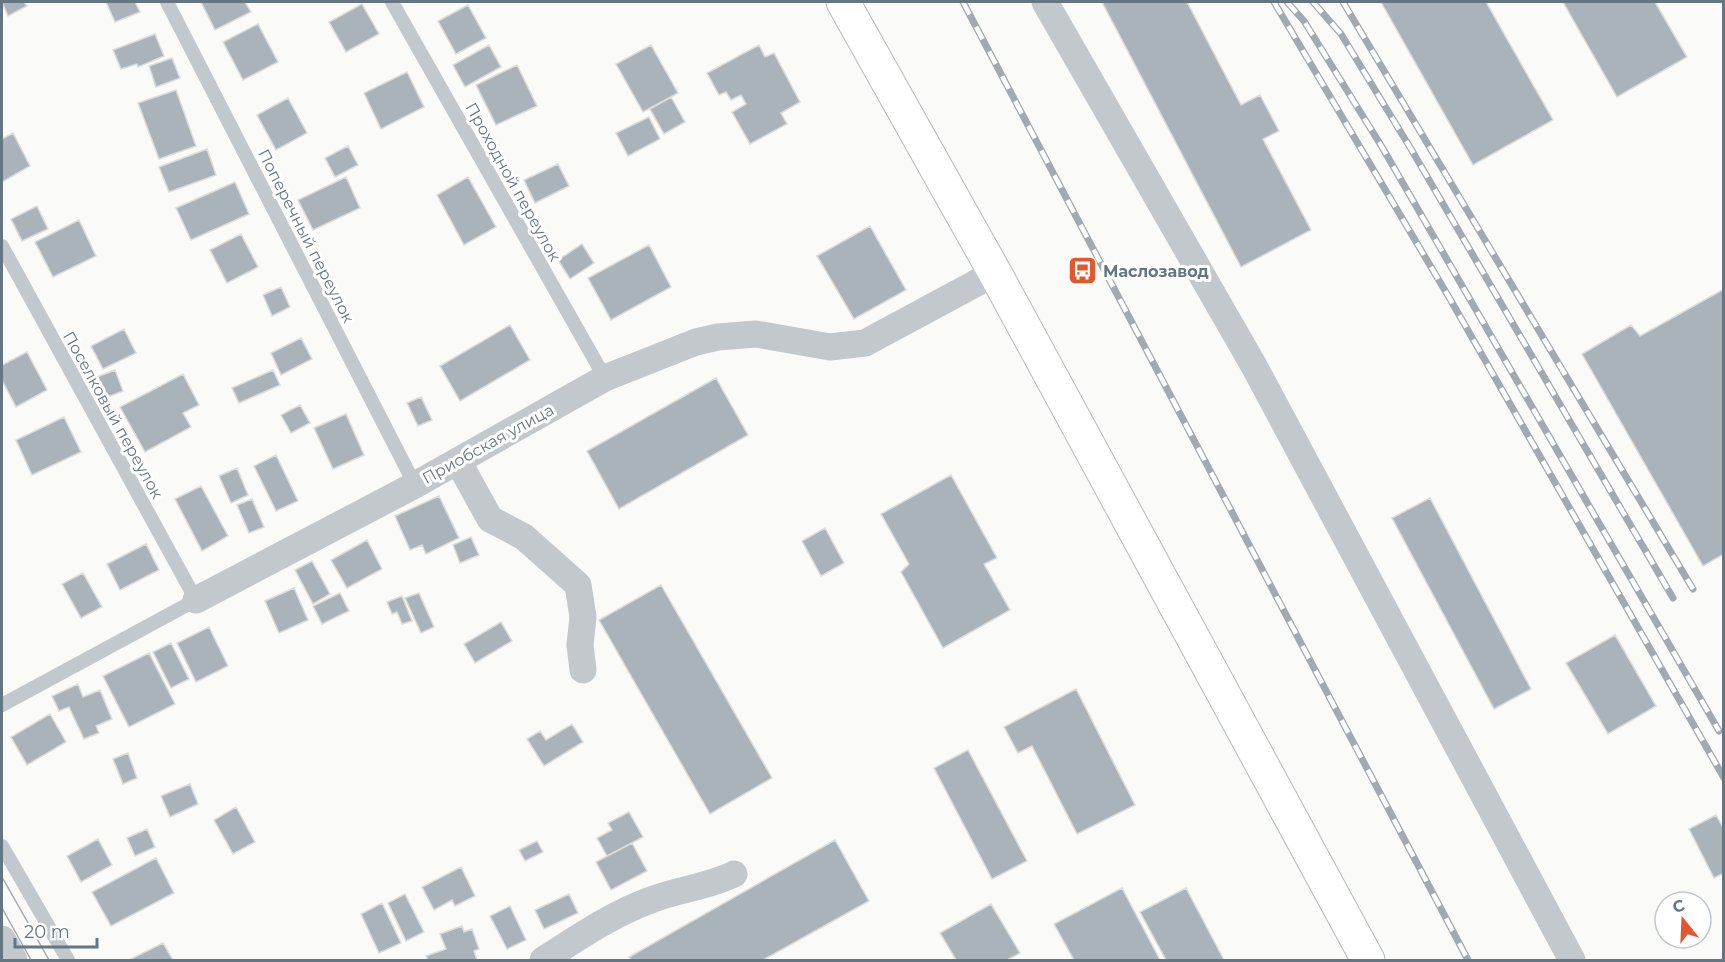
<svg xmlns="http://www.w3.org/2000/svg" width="1725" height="962" viewBox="0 0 1725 962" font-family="Montserrat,sans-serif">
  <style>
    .building { fill: #aab3b9; stroke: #dcdcda; stroke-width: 1.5 }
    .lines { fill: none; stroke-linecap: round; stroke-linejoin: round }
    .secondary-casing { stroke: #b3babf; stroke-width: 35 }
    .lane { stroke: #c3c8cc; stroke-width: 14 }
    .street { stroke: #c3c8cc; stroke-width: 27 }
    .secondary { stroke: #fff; stroke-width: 33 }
    .tram { stroke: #a2aab0; stroke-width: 1.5 }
    .rail-casing { stroke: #a2aab0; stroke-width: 7 }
    .rail { stroke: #fff; stroke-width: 4.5; stroke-dasharray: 14; stroke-linecap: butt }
    .labels { text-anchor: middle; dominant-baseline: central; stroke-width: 6; stroke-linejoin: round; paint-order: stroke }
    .street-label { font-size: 16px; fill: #657683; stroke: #fff }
    .poi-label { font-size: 16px; font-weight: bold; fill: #657683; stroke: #fff; text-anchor: start }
  </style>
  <rect width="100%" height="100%" fill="#fafaf8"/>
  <path class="building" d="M2,2h22l3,4 -19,10z
    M106,2h29l5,10 -25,10z
    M201,2h44l6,10 -36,18z
    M1102,2h85l54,103 19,-10 19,36 -16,8 48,91 -70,37z
    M1381,2h105l67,118 -80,45z
    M1563,2h92l32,55 -70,40z
    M362,4l17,30 -33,18 -17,-30z
    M468,5l18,33 -30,16 -18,-33z
    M258,24l20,38 -35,18 -20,-38z
    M155,34l9,22 -26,11 -1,-3 -16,5 -8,-19z
    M489,45l12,22 -36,20 -12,-22z
    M651,45l27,48 -35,19 -27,-48z
    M759,45l6,12 9,-4 26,49 -19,11 6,11 -37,20 -18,-32 14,-8 -5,-9 -10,5 -5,-8 -7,3 -12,-22z
    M172,58l8,20 -24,9 -7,-21z
    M517,65l20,41 -41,19 -20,-40z
    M407,72l17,35 -43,22 -17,-36z
    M176,90l20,56 -37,13 -21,-56z
    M671,97l14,25 -21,12 -14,-25z
    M288,98l19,35 -31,17 -19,-35z
    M649,117l11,22 -32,17 -12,-23z
    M13,133l17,33 -28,16v-43z
    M348,146l10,19 -23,12 -10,-19z
    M207,149l9,26 -47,17 -10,-25z
    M558,164l11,22 -34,17 -11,-23z
    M346,177l14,31 -47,22 -15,-30z
    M468,177l28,50 -32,18 -27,-50z
    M235,182l14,32 -58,26 -15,-32z
    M37,206l11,23 -26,12 -11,-22z
    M79,220l17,36 -43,21 -18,-35z
    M870,226l36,64 -52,29 -37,-63z
    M241,234l17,33 -31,16 -17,-33z
    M582,244l12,19 -24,16 -12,-19z
    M649,245l22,42 -60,33 -23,-42z
    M281,287l9,20 -18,9 -9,-21z
    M1724,289v265l-21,12 -121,-212 49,-29 9,11z
    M510,325l20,35 -70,41 -20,-35z
    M124,329l12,24 -33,16 -12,-23z
    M301,338l11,21 -31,16 -10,-22z
    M27,352l20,38 -31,17 -14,-27v-15z
    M115,370l8,21 -23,9 -8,-21z
    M273,370l7,15 -41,18 -7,-15z
    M183,374l16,31 -16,8 8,14 -46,25 -25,-45z
    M716,378l32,57 -129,74 -32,-58z
    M421,397l11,23 -14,6 -11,-23z
    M300,405l10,18 -19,10 -10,-18z
    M346,414l18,41 -31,14 -19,-41z
    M64,417l17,35 -49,23 -16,-35z
    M276,455l22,46 -22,10 -22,-45z
    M237,468l11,27 -17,8 -12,-27z
    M951,475l46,83 -13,6 26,46 -67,38 -42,-76 8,-8 -28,-50z
    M201,486l27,50 -26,15 -27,-52z
    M439,496l20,42 -33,16 -4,-9 -12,5 -15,-34z
    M1430,498l101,191 -37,20 -102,-191z
    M252,499l12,28 -15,6 -12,-28z
    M825,528l19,35 -23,13 -19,-35z
    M471,537l8,18 -19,8 -7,-18z
    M367,540l15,29 -35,19 -16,-28z
    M146,544l13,26 -39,20 -13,-26z
    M312,561l18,33 -17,10 -18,-34z
    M83,573l19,34 -21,11 -19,-34z
    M661,585l111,193 -62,36 -111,-194z
    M294,588l14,32 -29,13 -14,-32z
    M340,593l9,18 -27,13 -9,-18z
    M419,593l15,34 -13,6 -16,-35z
    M402,596l10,25 -10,3 -5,-12 -5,2 -5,-12z
    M501,622l11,19 -37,22 -11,-19z
    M209,627l19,39 -32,16 -19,-39z
    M1615,635l41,71 -48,28 -42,-71z
    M171,643l18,36 -18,9 -18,-36z
    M149,653l26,51 -46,23 -26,-51z
    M78,684l5,13 17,-7 12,29 -16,7 3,7 -15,6 -15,-32 -10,4 -7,-15z
    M1076,689l59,116 -58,29 -45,-88 -14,7 -14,-26z
    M50,714l16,28 -39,23 -16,-28z
    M572,724l11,18 -39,24 -17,-27 13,-8 6,9z
    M968,750l59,111 -35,18 -58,-111z
    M128,753l9,25 -14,6 -10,-25z
    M190,784l8,20 -28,13 -9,-21z
    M236,807l19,35 -22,12 -19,-34z
    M629,812l14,25 -36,19 -10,-18 15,-8 -4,-7z
    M1716,815l8,14v44l-10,5 -25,-49z
    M147,829l8,18 -20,9 -8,-18z
    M98,839l14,26 -31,17 -14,-26z
    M835,840l34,61 -106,59h-132l-2,-3z
    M537,841l6,11 -18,9 -6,-11z
    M632,843l15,28 -36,19 -15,-28z
    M156,858l18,35 -63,33 -19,-34z
    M461,867l14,29 -20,10 -3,-6 -18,10 -12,-23z
    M1122,888l38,72h-86l-20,-36z
    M1186,888l38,72h-58l-26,-48z
    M405,894l19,38 -18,9 -18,-38z
    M569,894l9,19 -34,16 -9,-19z
    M382,903l19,40 -22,10 -18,-39z
    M991,904l29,49 -13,7h-51l-16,-27z
    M510,906l16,34 -19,9 -17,-33z
    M462,926l2,6 8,-3 7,20 -5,2 3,9h-49l-2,-4 20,-7 -6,-15z
    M163,943l10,17h-44z"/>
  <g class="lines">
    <defs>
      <path id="secondary" d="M843,2l152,271 373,687"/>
    </defs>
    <use href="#secondary" class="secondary-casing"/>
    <path class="lane" d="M167,2l248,483
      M392,2l213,376
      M2,246l194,354 -194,105
      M2,846l66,114"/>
    <path class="street" d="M1045,2l209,364 318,594
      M458,461l32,58 34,18 54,48 5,32 -3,28 3,25
      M196,600l219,-115 190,-107 91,-36 22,-5 38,-3 74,13 35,-4 130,-70
      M2,939l12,21
      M543,960c35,-22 69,-46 108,-60 28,-11 57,-13 83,-26"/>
    <use href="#secondary" class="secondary"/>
    <path class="tram" d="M2,877l47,83
      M2,908l29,52"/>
    <defs>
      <path id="rail" d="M963,2l505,958
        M1274,2l176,297 274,479
        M1287,2l17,19 78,126 337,584
        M1313,2l28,32 70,115 262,449
        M1343,2l350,587"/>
    </defs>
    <use href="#rail" class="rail-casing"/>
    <use href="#rail" class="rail"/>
  </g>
  <defs>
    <symbol id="bus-square" viewBox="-11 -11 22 22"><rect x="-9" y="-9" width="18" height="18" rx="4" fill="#e4572e" stroke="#fff"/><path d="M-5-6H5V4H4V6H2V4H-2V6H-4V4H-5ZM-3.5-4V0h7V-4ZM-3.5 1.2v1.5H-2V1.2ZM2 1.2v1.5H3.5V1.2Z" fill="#fff"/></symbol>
  </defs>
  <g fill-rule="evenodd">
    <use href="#bus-square" x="1066" y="254" width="33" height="33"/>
  </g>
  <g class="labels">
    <g class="street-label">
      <text transform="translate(513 182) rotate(61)">Проходной переулок</text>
      <text transform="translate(306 236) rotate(63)">Поперечный переулок</text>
      <text transform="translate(113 415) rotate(61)">Поселковый переулок</text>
      <text transform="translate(488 444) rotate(-29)">Приобская улица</text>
    </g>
    <g class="poi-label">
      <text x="1103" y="271">Маслозавод</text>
    </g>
  </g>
  <rect width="1725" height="962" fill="none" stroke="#657683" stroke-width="6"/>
  <g transform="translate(1683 920) rotate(342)"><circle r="28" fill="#ffffff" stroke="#c1c8cd" stroke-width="1.5"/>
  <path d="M0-4.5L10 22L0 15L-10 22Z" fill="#e4572e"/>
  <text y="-9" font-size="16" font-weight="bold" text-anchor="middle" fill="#657683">С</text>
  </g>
  <path d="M15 938v9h82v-9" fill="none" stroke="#657683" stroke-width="3"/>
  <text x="24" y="938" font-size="18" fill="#657683" stroke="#ffffff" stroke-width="4.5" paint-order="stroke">20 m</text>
</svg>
